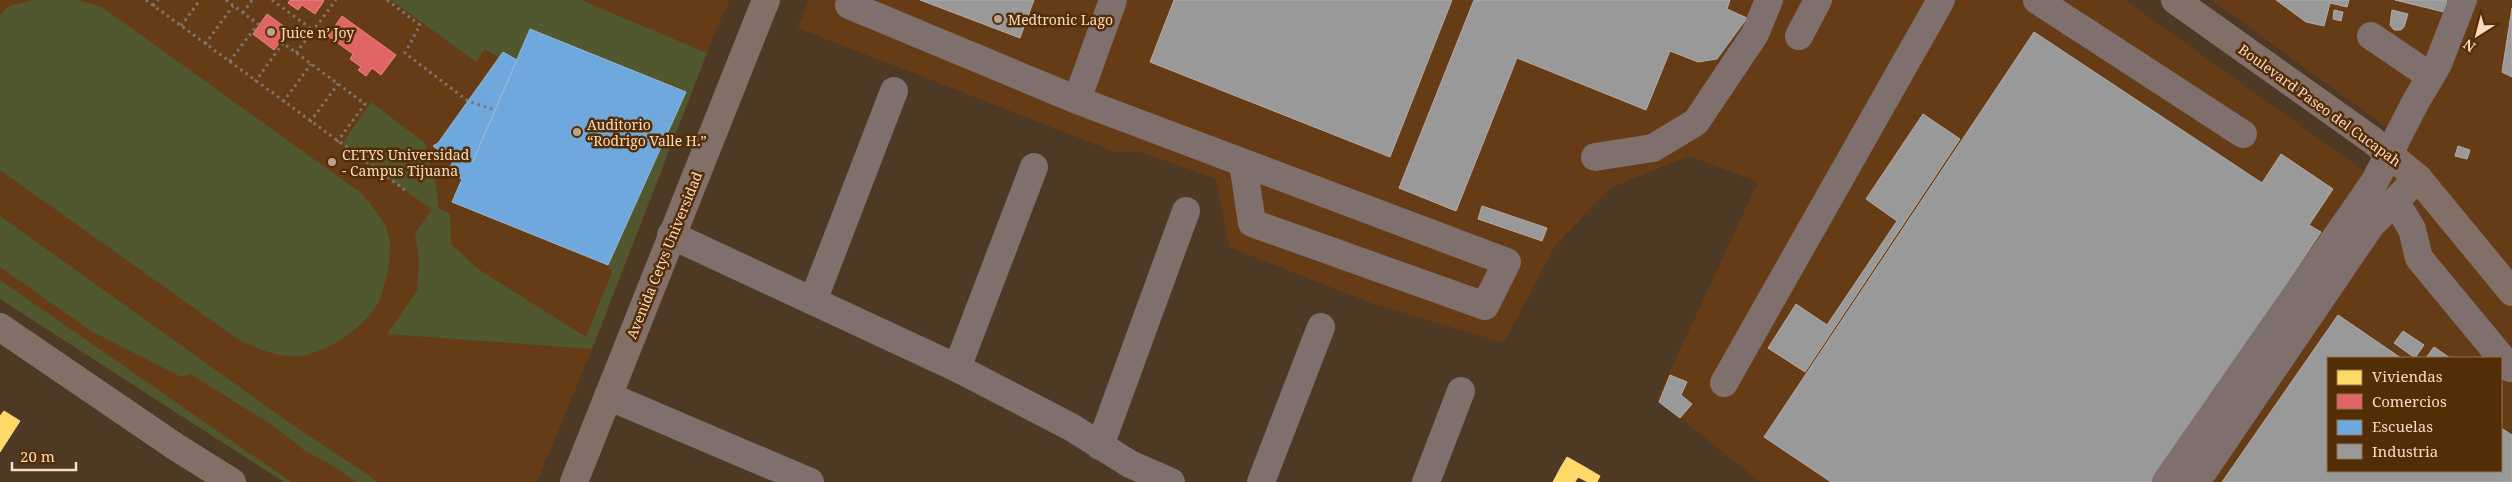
<svg xmlns="http://www.w3.org/2000/svg" width="2512" height="482" viewBox="0 0 2512 482" font-family="'Noto Serif',serif">
  <style>
    .built { fill: #653c15; fill-rule: evenodd }
    .green { fill: #51572e }
    .homes { fill: #ffd966; stroke: #fdd982 }
    .shops { fill: #e06666; stroke: #e88982 }
    .schools { fill: #6fa8dc; stroke: #98b7d4 }
    .industry { fill: #999; stroke: #b6aca5 }
    .lines { fill: none; stroke-linecap: round; stroke-linejoin: round }
    .path { stroke: #81746f; stroke-width: 3; stroke-dasharray: 2.5 4; stroke-linecap: butt }
    .minor { stroke: #7f706e; stroke-width: 28 }
    .major { stroke: #816f68; stroke-width: 28 }
    .poi-dot { fill: #bda28b; stroke: #532d06; stroke-width: 2 }
    .labels { text-anchor: middle; dominant-baseline: central; stroke-width: 5; stroke-linejoin: round; paint-order: stroke }
    .poi-label { font-size: 14px; fill: #f9dac2; stroke: #532d06; text-anchor: start }
    .street-label { font-size: 14px; fill: #f9dac2; stroke: #532d06 }
  </style>
  <rect width="100%" height="100%" fill="#4e3924"/>
  <path class="built" d="M0,0h730l-12,25 -118,305 -63,152h-253l-284,-183z
    M809,0h1316l249,178 34,-35 -196,-143h300v482h-752l-103,-83 101,-217 -69,-26 -79,32 -55,58 -51,97 -133,-40 -142,-56 -13,-68 -75,-27h-26l-317,-124zM2328,358h173v113h-173z"/>
  <path class="green" d="M33,0h44l25,7 259,186c12,14 27,30 29,49 1,15 -5,50 -13,63 -16,26 -59,55 -90,51 -19,-2 -34,-9 -51,-18l-236,-168v-155l9,-9z
    M391,0h190l126,53 -115,296 -205,-15 30,-43 2,-32 -4,-26 17,-23 -90,-66 29,-42 54,41 11,43 3,22 11,6 1,30 27,25 108,68 26,-65 -4,-7 78,-173 -155,-63 -14,31 -14,-8 -4,6 -14,-9 -9,13z
    M0,216l294,210 76,50 6,6h-20l-26,-18 -25,-13 -33,-26 -82,-51 -9,3 -90,-46 -91,-64z
    M0,280l291,202h-7l-284,-183z"/>
  <path class="homes" d="M4,411l16,10 -20,31v-36z
    M1567,457l16,9 -5,11 -17,-10z
    M1583,466l17,10 -3,6h-9l-10,-5z
    M1561,467l17,10 -3,5h-22z"/>
  <path class="shops" d="M290,0h32l2,1 -9,13 -13,-9 -4,5 -10,-7z
    M267,14l22,16 -15,20 -21,-16z
    M342,16l54,39 -15,20 -9,-7 -6,8 -8,-6 3,-3 -11,-8 3,-5 -25,-18z"/>
  <path class="schools" d="M530,29l156,63 -78,173 -156,-63 10,-23 -14,-6 8,-19 17,7z
    M503,52l14,8 -44,101 -17,-7 -3,8 -20,-16 5,-3z"/>
  <path class="industry" d="M920,0h114l-14,38z
    M1174,0h278l-62,157 -240,-95z
    M1474,0h256l-3,9 20,9 -30,41 -19,3 -28,-11 -24,59 -129,-52 -61,153 -57,-23z
    M2276,0h73l-2,7 -17,-4 -6,23 -18,-4z
    M2395,0h52l-3,12z
    M2512,8v69l-10,-5z
    M2334,10l9,2 -2,9 -8,-2z
    M2392,10l16,4 -4,13 -3,3h-7l-4,-5z
    M2034,32l228,151 19,-29 52,35 -24,36 12,7 -167,250h-323l-67,-45z
    M1923,114l37,25 -155,233 -37,-24 28,-44 31,21 70,-104 -31,-22z
    M2458,146l12,4 -3,9 -12,-3z
    M1482,206l65,22 -5,13 -64,-22z
    M2338,315l63,43h-73v113h173v-43l11,7v47h-290z
    M2403,331l21,14 -9,13 -21,-15z
    M2434,347l16,11h-24z
    M1670,375l17,7 -6,13 11,9 -12,14 -21,-16z"/>
  <g class="lines">
    <path class="path" d="M146,0l259,190
      M226,0l32,24 -29,38
      M272,0l41,30
      M387,0l33,25 -15,28 63,48 27,9
      M153,6l5,-6
      M243,13l9,-13
      M181,26l19,-26
      M205,44l28,-38
      M296,53l40,-53
      M255,82l28,-39 82,61 -28,38
      M283,102l28,-38
      M310,122l28,-38"/>
    <path class="minor" d="M2037,0l206,134
      M849,5l228,95 430,162 -22,44 -233,-83 -9,-60
      M1799,36l19,-36
      M2371,36l59,40
      M1077,100l36,-100
      M1595,157l58,-9 43,-26 59,-88 14,-34
      M2395,201l17,28 7,29 91,110 2,-1
      M671,235l286,133 114,59 59,37 41,18
      M813,301l81,-210
      M957,368l77,-201
      M1724,383l217,-383
      M608,396l202,86
      M1100,446l86,-235
      M1261,482l60,-155
      M1426,482l35,-91
      M2166,482l209,-301 41,-80 22,-37 25,-64
      M2196,482l175,-257 47,-47"/>
    <path class="major" d="M2175,0l197,140 46,38 94,114
      M0,327l176,120 56,35
      M574,482l192,-482"/>
  </g>
  <g class="poi-dot">
    <circle cx="998" cy="19" r="5"/>
    <circle cx="271" cy="32" r="5"/>
    <circle cx="577" cy="132" r="5"/>
    <circle cx="332" cy="162" r="5"/>
  </g>
  <g class="labels">
    <g class="poi-label">
      <text x="1008" y="19">Medtronic Lago</text>
      <text x="281" y="32">Juice n’ Joy</text>
      <text x="587" y="124">Auditorio<tspan x="587" dy="16">“Rodrigo Valle H.”</tspan></text>
      <text x="342" y="154">CETYS Universidad<tspan x="342" dy="16">- Campus Tijuana</tspan></text>
    </g>
    <g class="street-label">
      <text transform="translate(2320 105) rotate(36)">Boulevard Paseo del Cucapah</text>
      <text transform="translate(664 255) rotate(-68)">Avenida Cetys Universidad</text>
    </g>
  </g>
  <rect x="2327" y="357" width="175" height="115" fill="#532d06" stroke="#957251"/>
  <rect x="2337" y="370" width="25" height="15" fill="#ffd966" stroke="#957251"/>
  <text x="2372" y="382" font-size="15" fill="#f9dac2">Viviendas</text>
  <rect x="2337" y="394" width="25" height="15" fill="#e06666" stroke="#957251"/>
  <text x="2372" y="407" font-size="15" fill="#f9dac2">Comercios</text>
  <rect x="2337" y="420" width="25" height="15" fill="#6fa8dc" stroke="#957251"/>
  <text x="2372" y="432" font-size="15" fill="#f9dac2">Escuelas</text>
  <rect x="2337" y="444" width="25" height="15" fill="#999999" stroke="#957251"/>
  <text x="2372" y="457" font-size="15" fill="#f9dac2">Industria</text>
  <g transform="translate(2477 35) rotate(216)" stroke="#532d06" stroke-width="4" paint-order="stroke">
  <path d="M0-4L9 19L0 12L-9 19Z" fill="#f9dac2"/>
  <text y="-8" font-size="14" font-weight="bold" text-anchor="middle" fill="#f9dac2">N</text>
  </g>
  <path d="M12 462v8h64v-8" fill="none" stroke="#f9dac2" stroke-width="2.5"/>
  <text x="20" y="462" font-size="15" fill="#f9dac2" stroke="#532d06" stroke-width="4" paint-order="stroke">20 m</text>
</svg>
